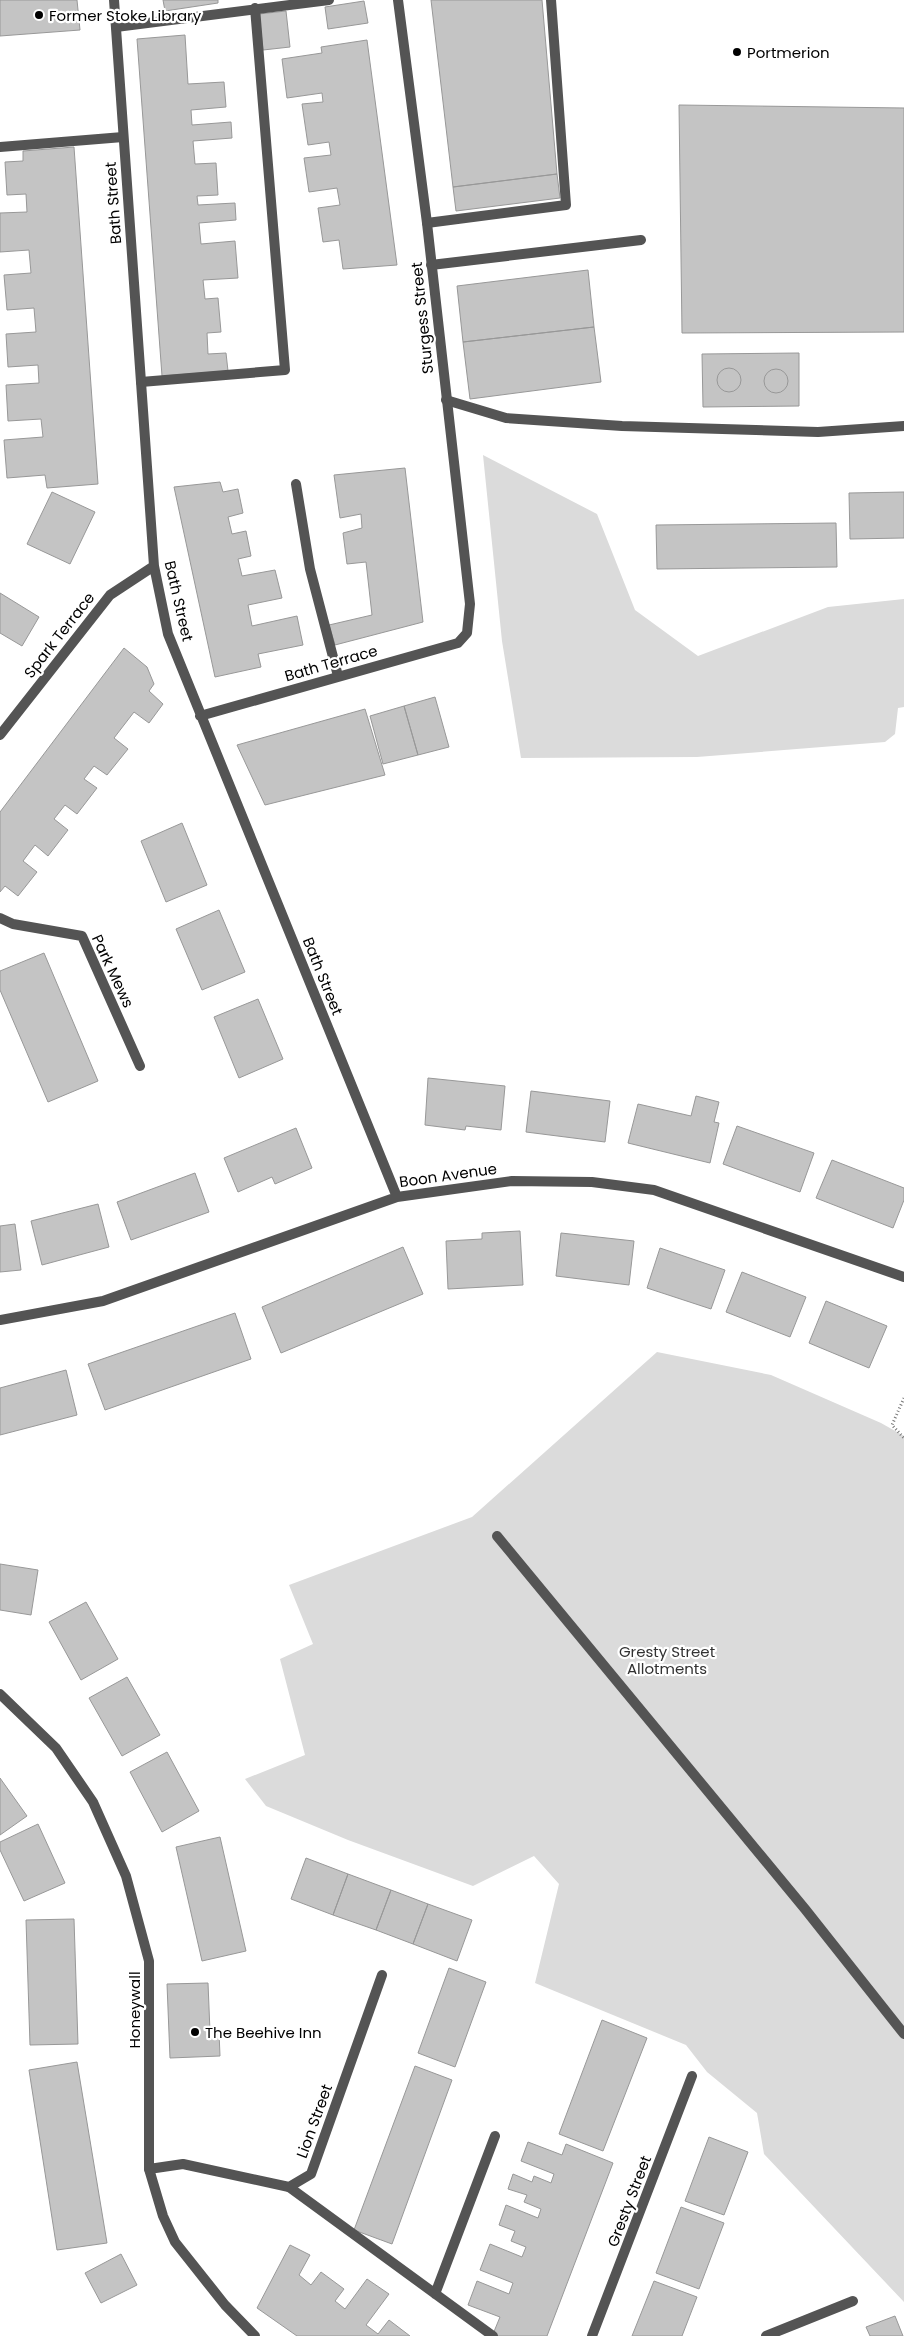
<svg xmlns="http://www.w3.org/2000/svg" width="904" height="2336" viewBox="0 0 904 2336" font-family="Poppins,sans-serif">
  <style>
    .green { fill: #dbdbdb }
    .building { fill: #c4c4c4; stroke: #989898 }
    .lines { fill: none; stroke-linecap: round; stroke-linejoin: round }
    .path { stroke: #767676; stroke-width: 3; stroke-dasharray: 1 2.5; stroke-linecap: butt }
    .service { stroke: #545454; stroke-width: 10 }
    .minor { stroke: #545454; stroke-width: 10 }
    .tertiary { stroke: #545454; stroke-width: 10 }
    .poi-dot { fill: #000; stroke: #fff; stroke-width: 2 }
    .labels { text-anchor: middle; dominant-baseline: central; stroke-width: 4.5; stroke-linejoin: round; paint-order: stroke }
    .poi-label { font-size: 15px; fill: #000; stroke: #fff; text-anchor: start }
    .street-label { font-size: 15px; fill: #000; stroke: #fff }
    .park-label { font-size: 15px; fill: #323232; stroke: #fff }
  </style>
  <rect width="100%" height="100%" fill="#fff"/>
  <path class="green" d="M483,455l114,59 38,96 63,46 130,-49 76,-8v108l-6,1 -3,26 -10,8 -188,15 -176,1 -19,-117z
    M657,1352l114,23 110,48 23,13v866l-140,-148 -7,-41 -50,-41 -21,-27 -151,-62 24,-99 -25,-28 -61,30 -125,-46 -82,-34 -21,-27 60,-24 -25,-96 33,-15 -24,-59 183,-68z"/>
  <path class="building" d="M0,0h77l3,30 -80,6z
    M163,0h55v3l-53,8z
    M431,0h111l15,174 -104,13z
    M364,1l4,22 -40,6 -3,-22z
    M286,11l4,36 -27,3 -4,-36z
    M185,35l3,49 36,-2 2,25 -35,3 1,15 39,-3 1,16 -39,3 2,23 21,-1 2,32 -21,1 1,9 37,-2 1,17 -37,3 2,21 34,-3 3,37 -35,2 2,19 13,-1 3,34 -14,1 1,21 18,-1 2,18 -66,5 -25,-337z
    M367,40l30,225 -54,4 -4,-29 -16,2 -5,-34 22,-3 -3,-17 -28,4 -5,-34 27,-3 -2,-13 -21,3 -6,-41 21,-2 -1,-9 -35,5 -5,-39 40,-6 -1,-6z
    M679,105l225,3v224l-222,1z
    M74,147l24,337 -51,4 -2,-13 -38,3 -3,-38 39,-3 -2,-18 -33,2 -2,-36 33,-2 -1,-18 -30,2 -2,-33 30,-2 -2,-24 -27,2 -3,-35 27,-2 -2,-23 -29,2v-39l27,-1 -1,-18 -19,1 -2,-33 18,-1v-10z
    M557,174l3,24 -104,13 -3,-24z
    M588,270l6,57 -131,15 -6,-56z
    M594,327l7,55 -131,17 -7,-57z
    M799,353v53l-96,1 -1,-53z
    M717 380a12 12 0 1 1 24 0a12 12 0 1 1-24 0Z
    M764 381a12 12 0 1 1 24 0a12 12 0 1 1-24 0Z
    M405,468l18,154 -88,23 -6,-20 43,-10 -6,-53 -19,2 -4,-31 19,-5 -1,-14 -21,4 -6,-43z
    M220,482l3,10 15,-3 5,24 -15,4 4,17 14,-3 5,25 -13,3 4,17 33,-6 7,28 -34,7 4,21 45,-10 6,29 -45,9 3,13 -46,10 -41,-190z
    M52,492l43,20 -25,52 -43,-20z
    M904,492v46l-54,1 -1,-46z
    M836,523l1,44 -180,2 -1,-44z
    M0,593l39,24 -17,29 -22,-13z
    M124,648l23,19 7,17 -5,7 14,13 -14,19 -15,-11 -20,26 14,11 -21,26 -13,-9 -10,13 13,9 -20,26 -12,-9 -11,14 14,11 -20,26 -13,-11 -12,16 14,11 -19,24 -13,-10 -5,6v-80z
    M435,697l14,50 -31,8 -14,-49z
    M404,706l14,49 -35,9 -13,-48z
    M365,709l20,66 -120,30 -28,-60z
    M182,823l25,62 -41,17 -25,-61z
    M219,910l26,62 -43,18 -26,-61z
    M44,953l54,128 -50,21 -48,-112v-19z
    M258,999l25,60 -44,19 -25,-61z
    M428,1078l77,8 -4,44 -35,-4 -1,4 -40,-5z
    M531,1091l79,10 -5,41 -79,-10z
    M696,1096l23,6 -5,20 5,1 -9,40 -82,-20 10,-39 53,12z
    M737,1126l77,27 -14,39 -77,-28z
    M296,1128l16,40 -37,16 -3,-7 -34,15 -14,-34z
    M832,1160l72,28v12l-11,28 -77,-30z
    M195,1173l14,39 -78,28 -14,-38z
    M98,1204l11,43 -67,18 -11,-44z
    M15,1224l6,46 -21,2v-46z
    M520,1231l3,54 -75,4 -2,-48 36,-2v-6z
    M561,1233l73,8 -5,44 -73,-9z
    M403,1247l20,47 -142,59 -19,-46z
    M660,1248l65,22 -14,39 -64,-21z
    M742,1272l64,25 -16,40 -64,-25z
    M826,1301l61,25 -18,42 -60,-25z
    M235,1313l16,46 -146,51 -17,-46z
    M66,1370l11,45 -77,20v-47z
    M0,1564l38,6 -7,45 -31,-5z
    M86,1602l32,57 -37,21 -32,-58z
    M127,1677l33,58 -38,21 -33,-58z
    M167,1752l32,59 -37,21 -32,-60z
    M0,1778l27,38 -27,19z
    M38,1824l27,59 -41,18 -24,-51v-8z
    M220,1837l26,114 -44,10 -26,-114z
    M306,1858l42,16 -15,41 -42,-16z
    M348,1874l43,16 -15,40 -43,-15z
    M391,1890l37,14 -15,40 -37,-14z
    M428,1904l44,16 -15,41 -44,-17z
    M74,1919l4,125 -48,1 -4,-125z
    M449,1968l37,14 -31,85 -37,-14z
    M208,1983l2,49h9l1,24 -50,2 -3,-74z
    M602,2020l45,18 -44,113 -44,-17z
    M77,2062l30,181 -50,7 -28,-180z
    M415,2066l37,14 -60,164 -38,-14z
    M709,2137l39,15 -24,63 -39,-14z
    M528,2142l34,13 4,-11 47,19 -66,173h-50l-4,-2 7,-17 -32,-12 9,-24 32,13 4,-11 -33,-13 10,-26 32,13 4,-10 -15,-6 4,-10 -16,-6 7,-20 32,13 3,-9 -17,-7 3,-7 -19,-6 5,-15 19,8 2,-6 17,7 3,-9 -33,-13z
    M681,2207l43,16 -25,66 -43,-16z
    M290,2245l20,10 -11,20 12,10 10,-13 23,17 -9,12 10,8 22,-30 22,15 -23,31 12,9 11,-14 21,16h-113l-40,-28z
    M121,2254l16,31 -36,18 -16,-30z
    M654,2281l43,16 -15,39h-50z
    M895,2316l8,20h-33l-4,-9z"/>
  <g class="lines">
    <path class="path" d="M904,1398l-12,27 12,13"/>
    <path class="service" d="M116,27l213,-27
      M0,147l123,-10
      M427,223l139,-18 -15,-205
      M431,265l210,-25
      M141,382l144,-12 -30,-362
      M446,400l60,18 116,8 196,6 86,-6
      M296,484l14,85 28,107
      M497,1536l308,373 99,125
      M289,2187l204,149
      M435,2294l60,-158
      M766,2336l87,-35"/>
    <path class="minor" d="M114,0l40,566 14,68 229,563
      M200,716l258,-73 9,-10 3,-29 -43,-381 -29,-223
      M0,735l110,-140 44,-29
      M0,918l13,6 69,12 58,130
      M0,1320l103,-19 294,-104 115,-16 80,1 62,8 250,87
      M149,2169l34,-5 106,23 22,-13 71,-199
      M592,2336l100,-260"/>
    <path class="tertiary" d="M0,1694l56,54 37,54 33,74 23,85v208l14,47 12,26 50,63 30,31"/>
  </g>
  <g class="poi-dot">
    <circle cx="39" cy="15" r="5"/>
    <circle cx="737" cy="52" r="5"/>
    <circle cx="195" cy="2032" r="5"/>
  </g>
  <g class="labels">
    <g class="poi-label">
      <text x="49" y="15">Former Stoke Library</text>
      <text x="747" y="52">Portmerion</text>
      <text x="205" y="2032">The Beehive Inn</text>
    </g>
    <g class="street-label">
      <text transform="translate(113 203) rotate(-94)">Bath Street</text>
      <text transform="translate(422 318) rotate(-96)">Sturgess Street</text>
      <text transform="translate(179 601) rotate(77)">Bath Street</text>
      <text transform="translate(59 635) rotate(-52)">Spark Terrace</text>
      <text transform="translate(331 663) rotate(-16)">Bath Terrace</text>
      <text transform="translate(113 971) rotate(65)">Park Mews</text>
      <text transform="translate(323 976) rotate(68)">Bath Street</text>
      <text transform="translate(448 1175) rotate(-8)">Boon Avenue</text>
      <text transform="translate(134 2010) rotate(-90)">Honeywall</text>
      <text transform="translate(314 2121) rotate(-70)">Lion Street</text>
      <text transform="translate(629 2201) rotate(-69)">Gresty Street</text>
    </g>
    <g class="park-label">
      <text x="667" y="1651">Gresty Street<tspan x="667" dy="17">Allotments</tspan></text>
    </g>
  </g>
</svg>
